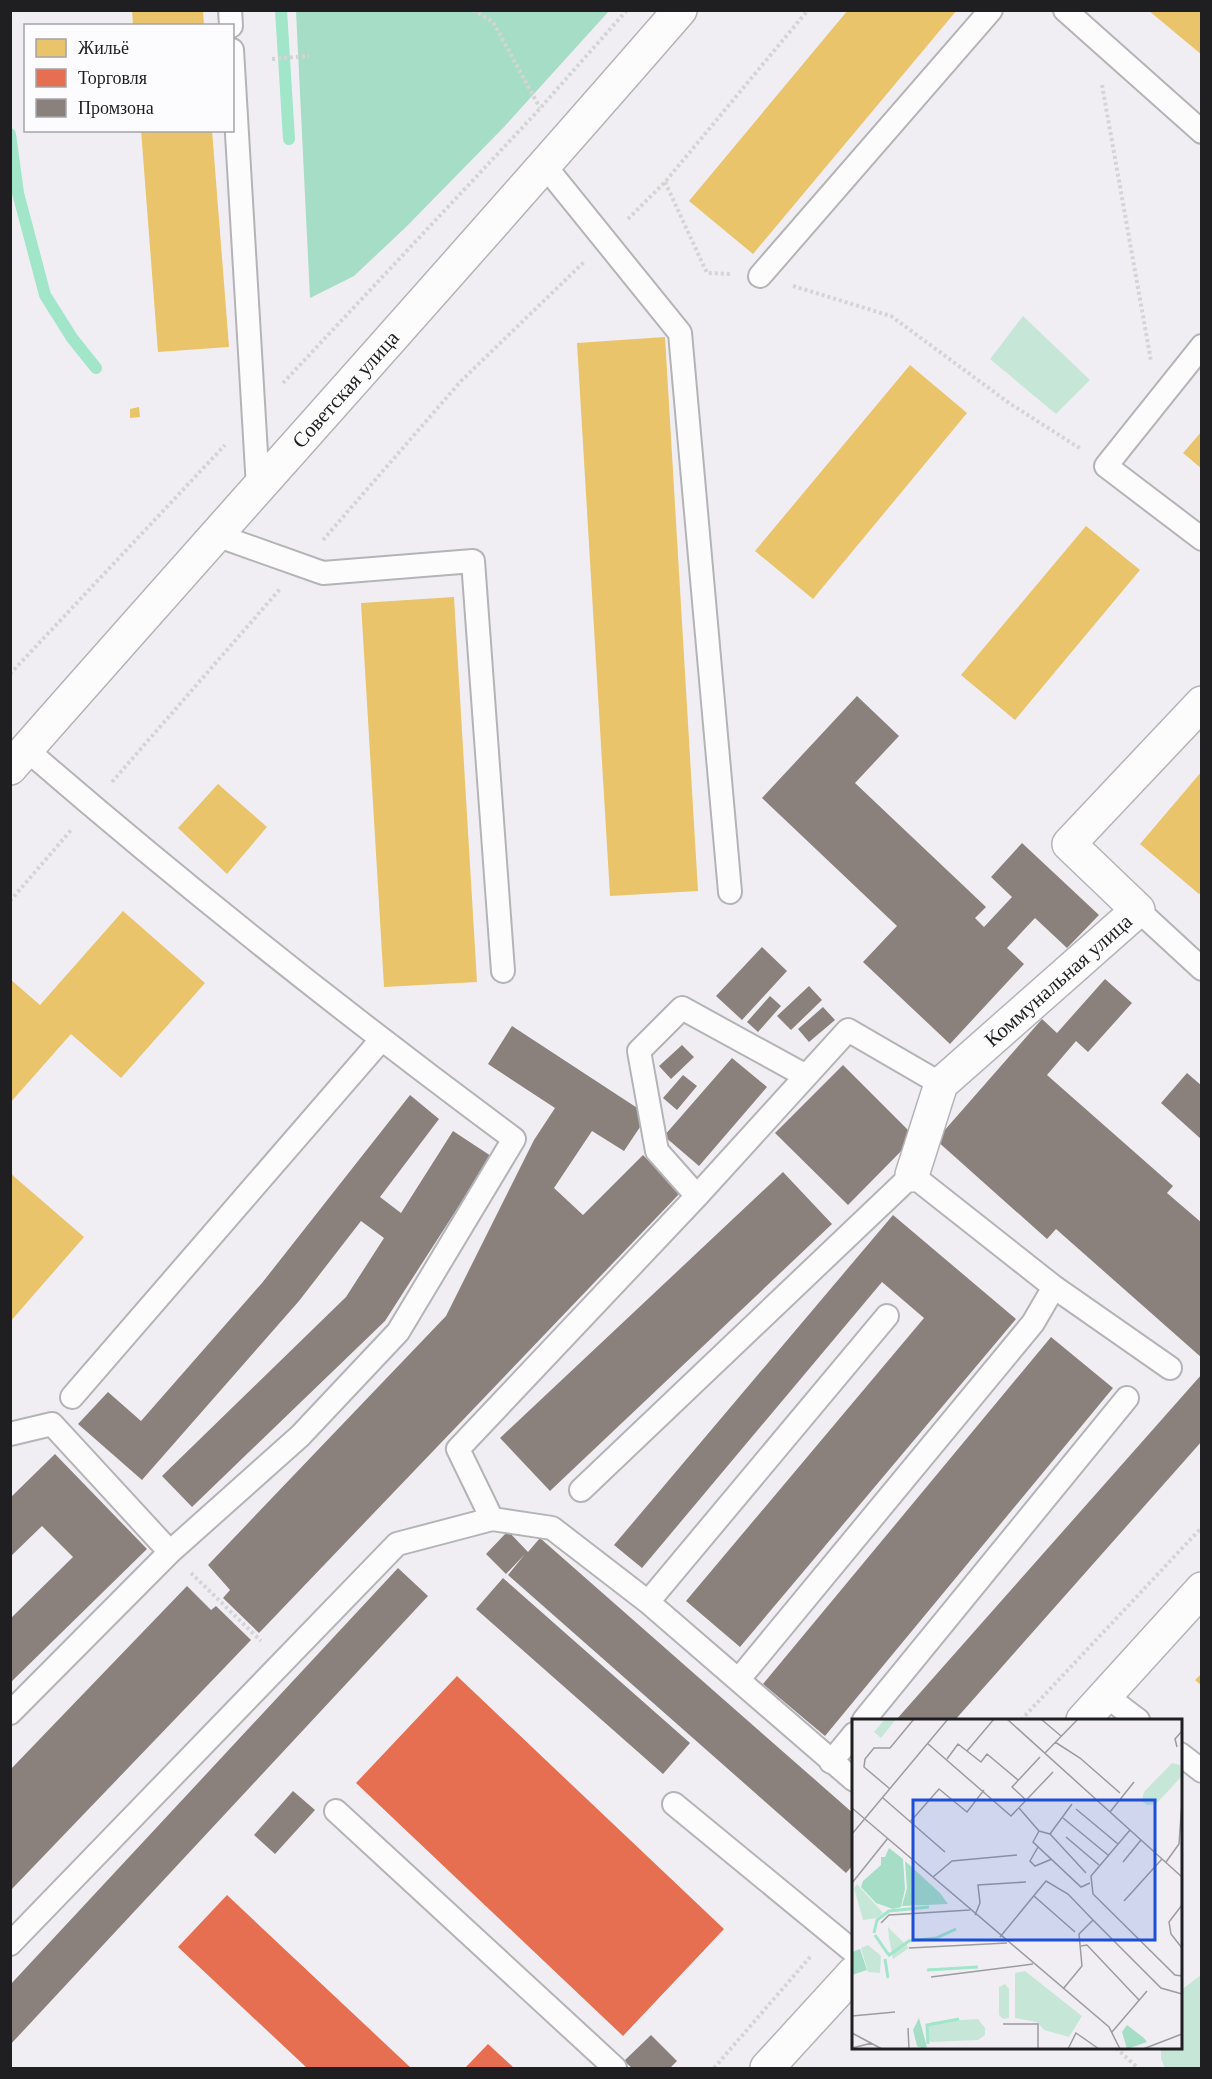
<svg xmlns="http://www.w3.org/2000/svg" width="1212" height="2079" viewBox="0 0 1212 2079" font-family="'Times New Roman',serif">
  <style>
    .green { fill: #c6e6d8 }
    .forest { fill: #a6ddc6 }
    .homes { fill: #e9c46a }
    .shops { fill: #e76f51 }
    .industry { fill: #8a817c }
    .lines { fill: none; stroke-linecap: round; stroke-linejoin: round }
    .stream { stroke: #a1e6c8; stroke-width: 12 }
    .service-casing { stroke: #b4b3b6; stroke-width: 26 }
    .minor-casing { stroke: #b4b3b6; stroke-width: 36 }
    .tertiary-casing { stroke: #b4b3b6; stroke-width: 36 }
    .path { stroke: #d4d4d4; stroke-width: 4; stroke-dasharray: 3 3; stroke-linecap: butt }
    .service { stroke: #fdfcfd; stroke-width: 22 }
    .minor { stroke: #fdfcfd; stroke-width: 33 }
    .tertiary { stroke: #fdfcfd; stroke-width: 33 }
    .labels { text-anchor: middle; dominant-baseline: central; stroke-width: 6; stroke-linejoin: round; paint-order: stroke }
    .street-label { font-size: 21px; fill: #1f1f21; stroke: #fcfcfe }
    .inset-river { fill: none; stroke: #a1e6c8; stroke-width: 3 }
    .inset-road { fill: none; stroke: #9c9b9f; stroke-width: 1.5 }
    .view { fill: #1d4ed8; fill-opacity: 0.15; stroke: #1d4ed8; stroke-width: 3 }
    .inset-edge { fill: none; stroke: #1f1f21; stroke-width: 3 }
  </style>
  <rect width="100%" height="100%" fill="#f0eef3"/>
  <path class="green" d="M1023,316l67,64 -34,34 -66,-55z
    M1201,1975v93h-36l-4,-9v-11h19l1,-58z"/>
  <path class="forest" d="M296,11v-1l313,1 -105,116 -98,100 -52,49 -44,22z"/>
  <path class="homes" d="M132,10h71l1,16h-71z
    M848,10h109l-204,244 -64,-53z
    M1148,10h54v45z
    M141,130h71l17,217 -71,5z
    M665,337l33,554 -88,5 -33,-553z
    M910,365l57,48 -154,186 -58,-48z
    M139,407l1,10 -10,1v-9z
    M1202,431v38l-19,-16z
    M1086,526l54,44 -125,150 -54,-45z
    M454,597l23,385 -93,5 -23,-384z
    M1202,771v120l-3,3 -59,-50z
    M218,784l49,43 -40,47 -49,-46z
    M123,911l82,72 -84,95 -50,-44 -61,69v-124l30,26z
    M10,1173l74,64 -74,85z
    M1202,1673v13l-7,-6z"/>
  <path class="shops" d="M457,1676l267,253 -101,107 -267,-253z
    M227,1895l184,173h-104l-129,-121z
    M488,2044l26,24h-49z"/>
  <path class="industry" d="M857,696l42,40 -44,47 131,124 -11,11 9,9 28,-30 -21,-20 31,-34 77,72 -32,33 -32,-30 -28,30 17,16 -74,80 -87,-82 34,-36 -135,-128z
    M762,947l25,24 -45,49 -26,-24z
    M1105,979l27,24 -44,49 -12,-11 -29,34 126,111 -6,7 35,30v135l-146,-129 -9,10 -111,-99 106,-121 15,14z
    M809,986l13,14 -31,30 -14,-14z
    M770,996l11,10 -23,26 -11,-10z
    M823,1007l12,13 -26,22 -11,-13z
    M512,1026l136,89 -24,36 -32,-20 -38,57 29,27 60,-60 37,38 -421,440 -36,-35 7,-8 -22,-25 238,-249 88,-176 21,-32 -67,-44z
    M682,1045l12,12 -23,22 -12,-13z
    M732,1058l35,29 -68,79 -35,-30z
    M843,1065l72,72 -67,68 -73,-72z
    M1187,1073l15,13v54l-41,-37z
    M683,1075l14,11 -20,24 -14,-12z
    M410,1095l29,24 -59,78 21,16 52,-82 38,25 -106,165 -193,186 -30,-31 184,-179 38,-59 -23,-17 -62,80 -157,179 -64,-56 30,-32 33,29 121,-138z
    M783,1172l49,52 -282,267 -50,-53z
    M893,1215l123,104 -276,328 -54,-46 238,-283 -42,-36 -240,286 -28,-23z
    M1051,1337l62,51 -288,348 -62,-52z
    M1202,1374v67l-247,279h-59z
    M55,1454l92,95 -137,134v-64l63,-62 -31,-31 -32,31v-59z
    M508,1531l20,21 12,-14 314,276v50l-8,9 -338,-298 17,-21 -19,20 -20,-20z
    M398,1568l30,28 -418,449v-60z
    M503,1578l187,165 -27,31 -187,-165z
    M187,1586l24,24 5,-4 35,34 -241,251v-121z
    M293,1791l22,19 -40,44 -21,-19z
    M651,2035l26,26 -7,7h-38l-8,-7z"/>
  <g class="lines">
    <path class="stream" d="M281,10l8,129
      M10,134l8,59 27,102 27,43 24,30"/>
    <defs>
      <path id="service" d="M230,10l1,16
        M1065,10l137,122
        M232,50l26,437
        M545,166l135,167 50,559
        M760,276l231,-266
        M1202,346l-96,120 96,73
        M216,535l107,38 150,-12 30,410
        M27,750c157,136 320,265 487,389l-116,193 -98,104 -130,116
        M1138,910l64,59
        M697,1196l-40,-45 -18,-100 43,-43 124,68
        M72,1397l309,-357
        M10,1434l42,-10 118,128 -160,161
        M581,1490l331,-315 142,112 116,81
        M492,1519l-34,-70 239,-253 151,-166 93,54
        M648,1602l239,-286
        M739,1679l294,-356 21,-36
        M1105,1695l33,25
        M864,1720l263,-322
        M1180,1754l22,17
        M831,1762l23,-28
        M674,1804l180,148
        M336,1811l279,257
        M10,1944l387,-400 95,-25 60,9 96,74 206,178"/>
      <g id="minor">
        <path id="s1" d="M912,1175l29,-91 197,-174 -69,-66 133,-141"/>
        <path d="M1083,1720l119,-131"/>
        <path d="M767,2068l87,-95"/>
      </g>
      <g id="tertiary">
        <path id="s2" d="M10,768c222,-253 449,-503 670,-758"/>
      </g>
    </defs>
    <use href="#service" class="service-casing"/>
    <use href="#minor" class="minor-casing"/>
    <use href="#tertiary" class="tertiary-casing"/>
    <path class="path" d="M473,10l20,12 47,86
      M272,59l37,-3
      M1102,85l49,276
      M665,182l42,91 23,1
      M628,219l37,-37 143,-172
      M793,286l98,30 118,87 72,46
      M283,383l252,-269 92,-104
      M323,540l138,-159 123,-119
      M10,674l215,-229
      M112,782l168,-193
      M10,901l62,-72
      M191,1573l70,68
      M1021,1720l181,-193
      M1116,2048l22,20
      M714,2068l97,-112"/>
    <use href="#service" class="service"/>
    <use href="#minor" class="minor"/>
    <use href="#tertiary" class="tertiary"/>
  </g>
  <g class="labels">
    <g class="street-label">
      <text stroke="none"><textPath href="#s2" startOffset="506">Советская улица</textPath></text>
      <text stroke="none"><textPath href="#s1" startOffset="252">Коммунальная улица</textPath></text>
    </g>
  </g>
  <g transform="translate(852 1719)">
    <rect width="330" height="330" fill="#f0eef3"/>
    <path d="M33,0h11l-15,19 -7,-6zM320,44l8,2 1,12 -25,27 -9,1 -5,-4 2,-9zM5,165l26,29 -6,5 -14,2 -9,-32zM36,208l21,21 -16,11 -4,-21zM16,226l13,11 -1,17 -12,-1 -7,-24zM173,252l57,45 -13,21 -25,-7 -7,-8 -22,-4v-45zM153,265l4,5v29l-6,1 -4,-4v-28zM126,300l7,9v7l-7,5 -47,2 -4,-4v-11l5,-5z" fill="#c6e6d8"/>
    <path d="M37,129l14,11 2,30 -4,18 -8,2 -17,-6 -15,-16 2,-6 18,-16v-8h4zM53,142l35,32 8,11 -46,2 5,-18zM8,230l7,21 -15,5v-23zM67,299l8,29 -4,2 -6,-3 -4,-16zM275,306l17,13 3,4 -20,7 -5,-17z" fill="#a6ddc6"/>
    <path class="inset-river" d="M22,214l3,-13 12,-9 40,-4M23,216l13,19M36,237l21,-15 27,-3 20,-9M33,240l3,19M75,251l51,-3M76,325l-1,-19 32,-6"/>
    <path class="inset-road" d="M155,0l175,158M189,0l20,17M203,23l25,16 40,35M75,24l84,73 42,-44M325,28l-2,-8 7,-8M115,32l27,-32M193,34l33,-34M95,40l11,-15 23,18 6,-8 31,26M38,70l-26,-22 1,-8 9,-11h16l24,-29M31,79l62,54M174,81l-14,-13 28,-30M220,85l-22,30 36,39M0,89l257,219 11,22M167,89l20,23 11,3M224,90l42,35M258,93l24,-30M211,99l45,37M58,103l29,-33 28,23 17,-22M278,111l-39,46 2,18 82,81 7,1M187,112l-6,11 48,45 9,-4M0,115l96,-115M214,118l33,28M186,128l-8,14 5,5 17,-7M271,143l18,-22M314,143l13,-18 3,-42M81,158l19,-16 65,-6M0,164l36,-45M182,177l41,36M272,182l38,-42M330,186l-13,17 2,12 11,14M123,196l5,-12 -2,-18 48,-3M29,204l8,-8 81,-5M148,218l46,-56 22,13 25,26M229,227l6,-1 52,55M57,229l98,-5M79,258l102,-13M211,270l19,-23 -3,-32 14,-14 68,68 21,6M0,297l43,-4M151,305h35v25M56,309l1,21M260,313l35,-41M0,314l30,16M0,329l20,-5M216,330l8,-16 23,16M291,330l39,-15"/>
    <path class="view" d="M61,81h242v140h-242z"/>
    <rect width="330" height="330" class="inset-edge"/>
  </g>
  <rect width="1212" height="2079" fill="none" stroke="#1f1f21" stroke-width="24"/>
  <rect x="24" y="24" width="210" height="108" fill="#fcfcfe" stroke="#a4a4a6" stroke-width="1.5"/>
  <rect x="36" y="39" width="30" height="18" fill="#e9c46a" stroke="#a4a4a6" stroke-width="1.5"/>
  <text x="78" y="54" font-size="18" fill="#1f1f21">Жильё</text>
  <rect x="36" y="69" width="30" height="18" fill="#e76f51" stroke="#a4a4a6" stroke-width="1.5"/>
  <text x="78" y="84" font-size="18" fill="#1f1f21">Торговля</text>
  <rect x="36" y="99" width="30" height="18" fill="#8a817c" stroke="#a4a4a6" stroke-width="1.5"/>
  <text x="78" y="114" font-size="18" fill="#1f1f21">Промзона</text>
</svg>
